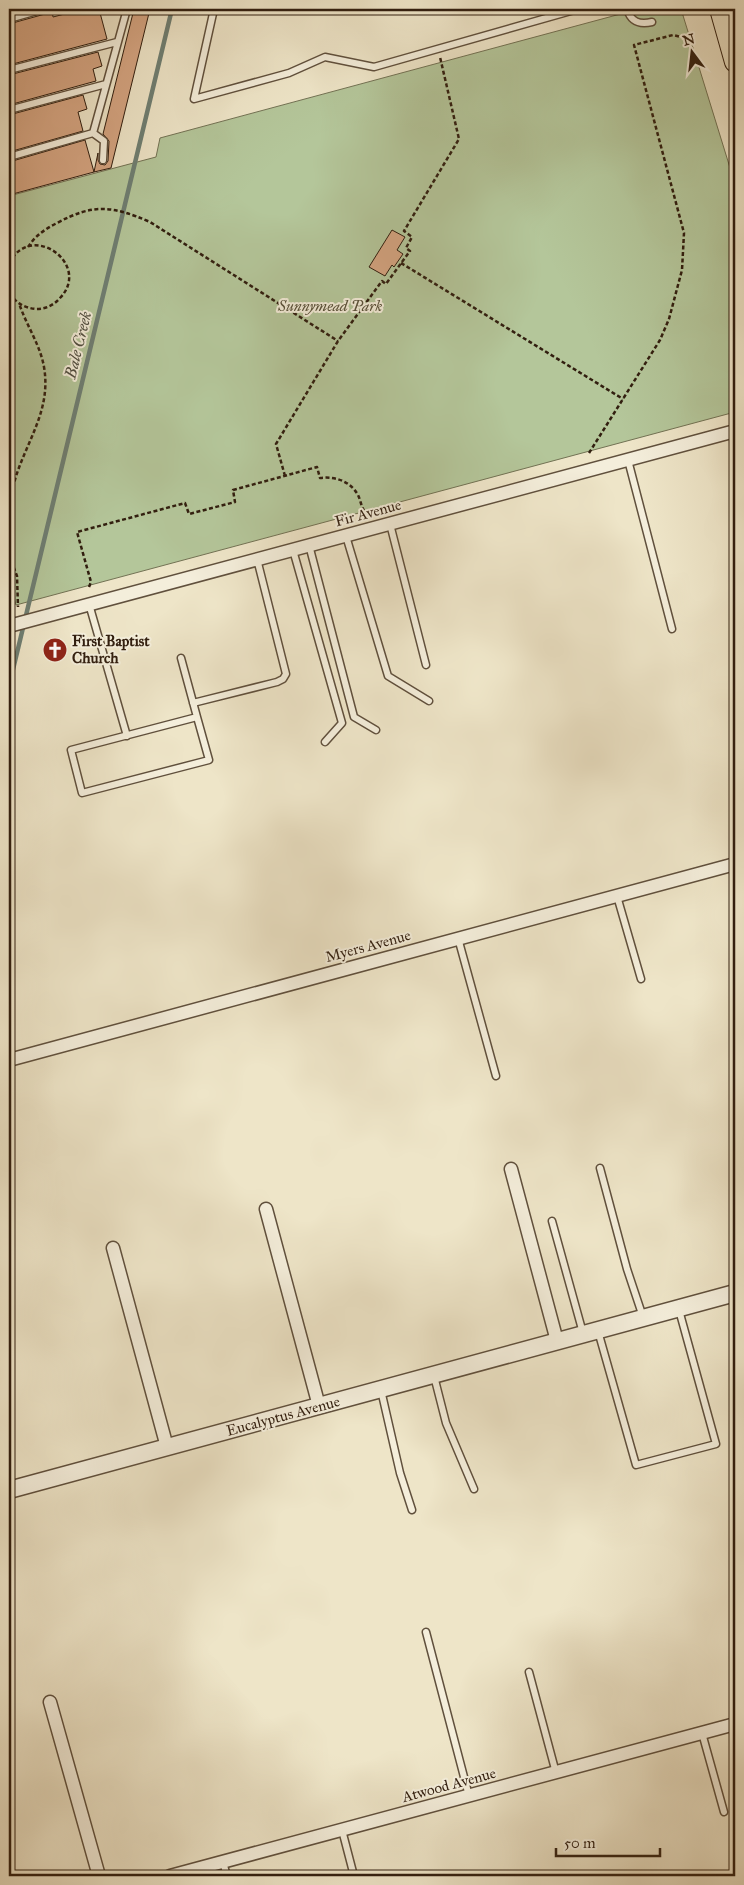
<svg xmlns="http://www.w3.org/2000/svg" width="744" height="1885" viewBox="0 0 744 1885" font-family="'IM FELL Great Primer',serif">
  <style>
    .green { fill: #b4c69a; stroke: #727254 }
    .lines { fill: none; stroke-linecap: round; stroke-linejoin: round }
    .stream { stroke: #6f7f73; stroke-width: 4.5 }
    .building { fill: #d4a481; stroke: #311e0f }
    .service-casing { stroke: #60503d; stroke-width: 9 }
    .minor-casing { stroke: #60503d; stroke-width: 15 }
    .tertiary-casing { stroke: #60503d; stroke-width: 19 }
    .primary-casing { stroke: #311e0f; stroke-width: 22 }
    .path { stroke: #311e0f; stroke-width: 2.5; stroke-dasharray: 4 2.5; stroke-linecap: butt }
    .service { stroke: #f4eedb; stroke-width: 6 }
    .minor { stroke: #f4eedb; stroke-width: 12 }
    .tertiary { stroke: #f4eedb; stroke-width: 16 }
    .primary { stroke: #eee5c8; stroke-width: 20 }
    .labels { text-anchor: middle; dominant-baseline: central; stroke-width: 4; stroke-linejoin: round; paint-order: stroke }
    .park-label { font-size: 15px; font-style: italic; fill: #585039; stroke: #f4eedb }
    .street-label { font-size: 15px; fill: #311e0f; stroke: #f4eedb }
    .poi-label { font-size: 15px; font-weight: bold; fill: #311e0f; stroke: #f4eedb; text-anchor: start }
    .water-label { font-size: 16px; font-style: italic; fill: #504e41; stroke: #f4eedb }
  </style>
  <rect width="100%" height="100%" fill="#eee5c8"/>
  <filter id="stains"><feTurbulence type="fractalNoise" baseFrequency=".004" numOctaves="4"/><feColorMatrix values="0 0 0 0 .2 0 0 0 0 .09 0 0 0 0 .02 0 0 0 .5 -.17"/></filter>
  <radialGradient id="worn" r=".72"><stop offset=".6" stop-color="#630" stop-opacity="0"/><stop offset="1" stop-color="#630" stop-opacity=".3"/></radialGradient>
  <path class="green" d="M639,9h42l54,175v228l-719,193 -7,-28v-381l147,-39 4,-19z"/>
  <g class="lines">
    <path class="stream" d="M9,686l163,-677"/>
  </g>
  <path class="building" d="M49,9h3l1,8 31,-8h15l8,30 -98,26v-41l36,-10z
    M134,9h16l-39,159 -17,4 4,-19v7l2,4 5,1 3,-4 1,-20 -6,-7z
    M98,52l4,14 -9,3 3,12 -87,24v-30z
    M83,95l4,14 -9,3 5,19 -74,21v-37z
    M85,140l9,32 -85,23v-33z
    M392,230l13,7 -8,13 6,4 -9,13 -2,-2 -7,11 -16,-9z"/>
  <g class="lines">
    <defs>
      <path id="service" d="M214,9l-20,90 95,-26 36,-16 49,10 204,-58
        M627,9c4,13 12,16 25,13
        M9,19l35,-10
        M9,70l108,-28
        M9,110l97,-26
        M93,133l34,-124
        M93,133l11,8 -1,19
        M9,157l84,-24
        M628,460l44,169
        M390,524l36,141
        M346,536l42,140 41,25
        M309,545l45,172 22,13
        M293,550l49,173 -17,19
        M89,604l38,132
        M181,658l16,59 -126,33 11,43 127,-33 -12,-43
        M193,703l84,-21 6,-3 3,-5 -29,-115
        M617,896l24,83
        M458,938l38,138
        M600,1168l27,101 16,48
        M552,1221l31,112
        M598,1331l38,134 80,-21 -37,-134
        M434,1376l12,47 28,66
        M381,1390l19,83 12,37
        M426,1632l43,164
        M529,1672l27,101
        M702,1733l22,79
        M342,1830l12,46
        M223,1862l4,14"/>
      <path id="minor" d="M9,626l726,-195
        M9,1060l726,-196
        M511,1169l46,172
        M266,1209l53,197
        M113,1248l54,199
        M50,1702l49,174
        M170,1876l565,-152"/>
      <path id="tertiary" d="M9,1490l726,-197"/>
      <path id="primary" d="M720,9l15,53"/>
    </defs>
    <use href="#service" class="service-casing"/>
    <use href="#minor" class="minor-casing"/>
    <use href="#tertiary" class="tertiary-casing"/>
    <use href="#primary" class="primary-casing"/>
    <path class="path" d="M28,247c7,-11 17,-18 29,-24 37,-20 56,-17 93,-1l188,119
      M9,263c23,-43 83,2 51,35 -6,7 -14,11 -24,11 -12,-1 -22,-7 -27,-18
      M401,263l222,136
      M9,281h3
      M589,453l71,-113 9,-21 13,-49 2,-37 -50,-188 39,-10 17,4
      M285,476l-9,-32 62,-103 44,-60 4,3 24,-33 -4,-3 6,-11 -8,-6 55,-92 -19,-82
      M9,533c1,-15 1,-31 4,-46 10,-42 39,-74 31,-120 -4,-23 -18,-42 -25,-64
      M9,555l8,21 1,31
      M89,587l2,-5 -14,-50 108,-29 4,11 46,-12 -2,-12 84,-23 3,11c15,-2 30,3 38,17 3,6 3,13 8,18"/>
    <use href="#service" class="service"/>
    <use href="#minor" class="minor"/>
    <use href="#tertiary" class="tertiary"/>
    <use href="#primary" class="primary"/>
  </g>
  <defs>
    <symbol id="church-disc" viewBox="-11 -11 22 22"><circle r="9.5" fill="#8f2418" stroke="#f4eedb"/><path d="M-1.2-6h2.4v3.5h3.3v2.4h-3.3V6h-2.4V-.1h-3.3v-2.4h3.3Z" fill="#fff"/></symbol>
  </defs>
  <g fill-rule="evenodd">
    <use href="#church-disc" x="41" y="636" width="28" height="28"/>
  </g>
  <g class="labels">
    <g class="park-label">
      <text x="330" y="306">Sunnymead Park</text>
    </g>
    <g class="street-label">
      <text transform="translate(368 513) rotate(-15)">Fir Avenue</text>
      <text transform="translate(368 946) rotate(-15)">Myers Avenue</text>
      <text transform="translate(283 1416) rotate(-15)">Eucalyptus Avenue</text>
      <text transform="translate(449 1785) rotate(-15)">Atwood Avenue</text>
    </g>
    <g class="poi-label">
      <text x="72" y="641">First Baptist<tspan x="72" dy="17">Church</tspan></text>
    </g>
    <g class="water-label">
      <text transform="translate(78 345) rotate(-76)">Bale Creek</text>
    </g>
  </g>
  <rect width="744" height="1885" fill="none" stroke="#eee5c8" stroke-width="30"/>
  <rect x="10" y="10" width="724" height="1865" fill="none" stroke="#311e0f" stroke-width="2.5"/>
  <rect x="15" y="15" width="714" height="1855" fill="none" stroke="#311e0f"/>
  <g transform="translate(692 52) rotate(345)" stroke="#f4eedb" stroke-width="4" paint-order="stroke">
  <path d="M0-4L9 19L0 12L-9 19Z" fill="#311e0f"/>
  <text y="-8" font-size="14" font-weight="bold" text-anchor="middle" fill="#311e0f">N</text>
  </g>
  <path d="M556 1848v8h104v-8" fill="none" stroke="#311e0f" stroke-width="2.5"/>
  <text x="564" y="1848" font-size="15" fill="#311e0f" stroke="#f4eedb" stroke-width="4" paint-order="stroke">50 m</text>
  <rect width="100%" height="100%" filter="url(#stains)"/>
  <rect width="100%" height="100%" fill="url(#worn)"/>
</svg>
